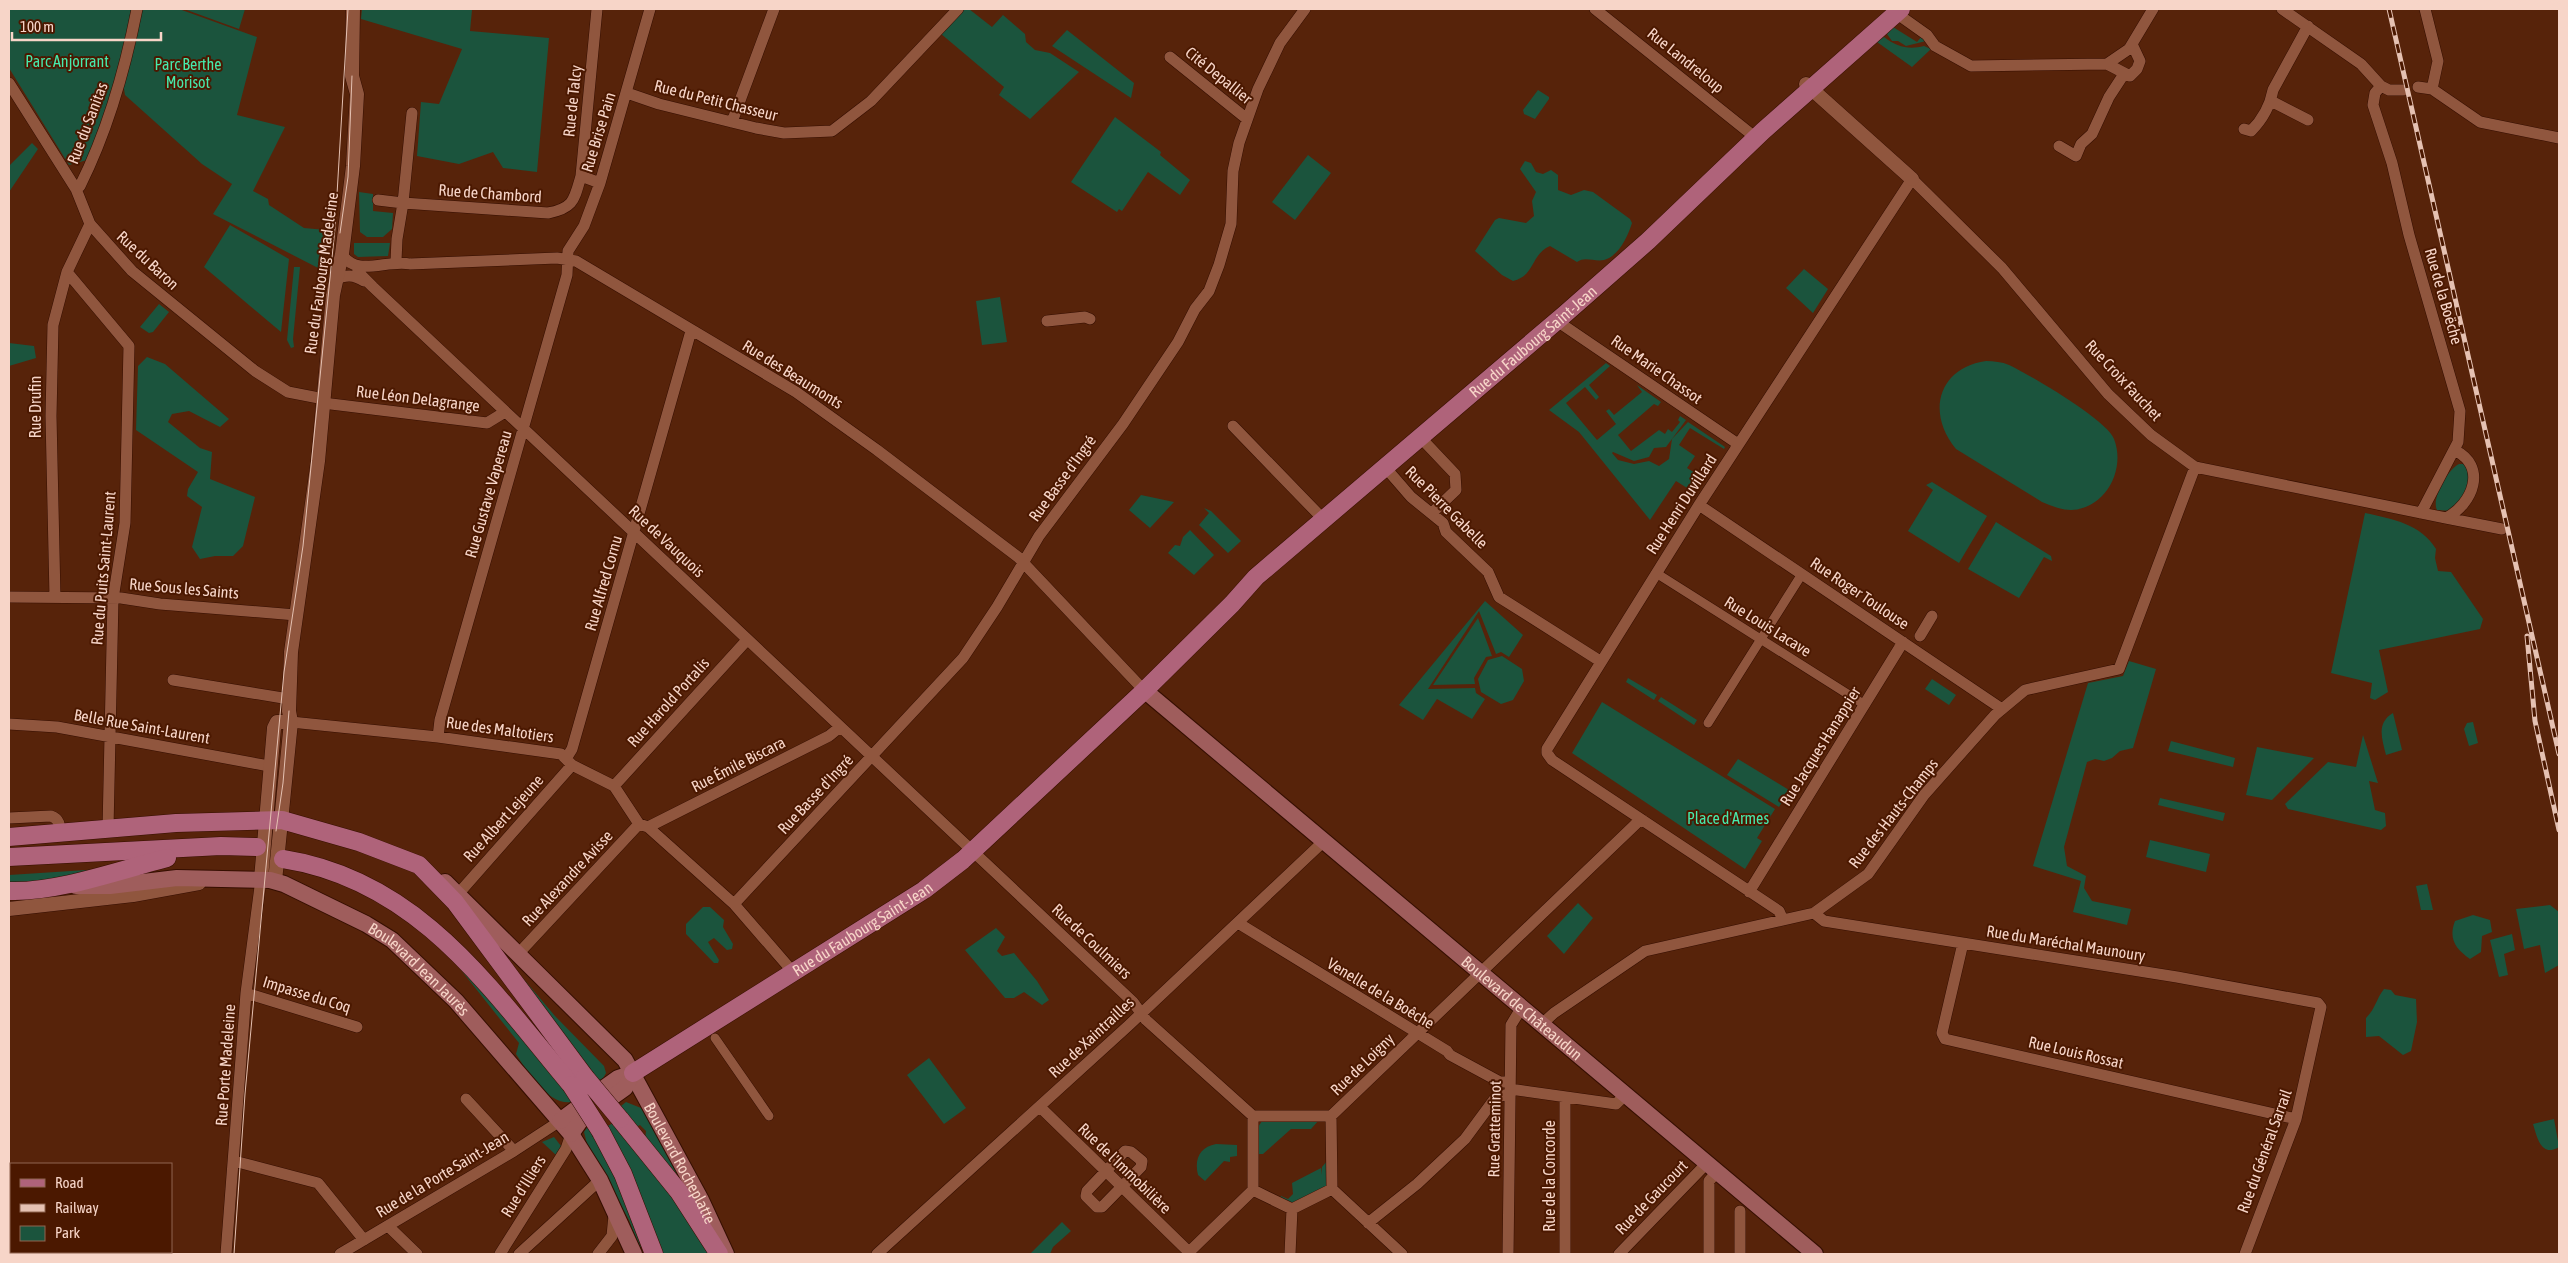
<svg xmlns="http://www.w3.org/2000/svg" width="2568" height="1263" viewBox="0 0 2568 1263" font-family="'Asap Condensed',sans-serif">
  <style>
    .green { fill: #1b543d }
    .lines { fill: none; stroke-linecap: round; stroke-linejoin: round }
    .pedestrian-casing { stroke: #350e00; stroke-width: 10 }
    .minor-casing { stroke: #350e00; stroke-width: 12 }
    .tertiary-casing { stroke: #350e00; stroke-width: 15 }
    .secondary-casing { stroke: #350e00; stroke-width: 18 }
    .primary-casing { stroke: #350e00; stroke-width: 19 }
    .pedestrian { stroke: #90563e; stroke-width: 9 }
    .minor { stroke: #90563e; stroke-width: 11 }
    .tertiary { stroke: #90563e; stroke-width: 14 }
    .secondary { stroke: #9f5d5c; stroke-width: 16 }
    .primary { stroke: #af637a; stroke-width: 18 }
    .tram { stroke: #e5c1b2; stroke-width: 1 }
    .rail-casing { stroke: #e5c1b2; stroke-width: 5 }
    .rail { stroke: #4b1800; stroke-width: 3; stroke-dasharray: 9; stroke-linecap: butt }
    .primary-bridge-casing { stroke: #350e00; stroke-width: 19; stroke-linecap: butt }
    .primary-bridge { stroke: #af637a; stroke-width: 18 }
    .labels { text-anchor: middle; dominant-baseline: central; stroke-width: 4; stroke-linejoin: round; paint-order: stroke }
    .street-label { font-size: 16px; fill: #f7d5c8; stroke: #4b1800 }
    .park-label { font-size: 16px; fill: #46e9ac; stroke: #4b1800 }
  </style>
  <rect width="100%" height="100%" fill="#57230a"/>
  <path class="green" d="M9,9h124l-14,66 -32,85 -18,5 -60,-97z
    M141,9h38l78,28 -20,78 48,12 -32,64 15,8 1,6 35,23 22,2 -4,40 -109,-56 19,-30 -30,-20 -77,-69 -2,-12z
    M184,9h61l-6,20z
    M362,9l110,1 -2,21 79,7 -12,134 -34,-4 -10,-16 -34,12 -42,-8 4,-54 18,2 23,-55 -101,-30z
    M963,9h6l23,18 11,-12 22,19 1,8 9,8 15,3 29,19 -49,47 -31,-24 5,-8 -64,-54z
    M1893,27l24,15 5,-6 4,5 -20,5 -8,-5h-6l-5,-7z
    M1067,30l67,53 -3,15 -79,-52z
    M1884,37c13,10 25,13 40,9l7,3 -19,18 -35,-25z
    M1538,90l11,7v2l-14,20 -11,-5 -1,-4z
    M1115,117l46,35 -1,3 30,25 -10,15 -32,-23 -26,39 -3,-2 -2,3 -46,-30z
    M32,143l6,6 -29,43v-26z
    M1308,155l23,18 -36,47 -23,-18z
    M1525,161l6,2 5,9 7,2 8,-4 7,5v15l13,5 13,-5 9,2 37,27 2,4c-4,13 -13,33 -28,37 -10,2 -19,-4 -27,2l-27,-16c-20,9 -14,29 -37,35l-11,-6 -27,-24 20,-31 4,-2 27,5 8,-7 -2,-15 4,-9 -16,-23z
    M359,192l14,2v17l20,2 -1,16 -9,8h-16l-7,-5z
    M230,225l59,34 -8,73 -77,-65z
    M354,243h36l-2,13 -30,1 -4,-3z
    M294,267h6l-7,72 1,8 -3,1 -4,-8z
    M1804,269l24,20 -15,24 -27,-25z
    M1000,297l7,45 -25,3 -6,-44z
    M159,304l10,8 -16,20 -4,1 -9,-6z
    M9,343l25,3 2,12 -27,8z
    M147,357l18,7 64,55 -9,8 -31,-16 -17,3 -4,8 32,26 12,4 -2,27 45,18 -12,49 -10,10h-18l-15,3 -8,-12 10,-40 -15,-11 1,-7 10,-17 -62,-42 2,-64z
    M1986,361c8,0 16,1 23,4 21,10 98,55 105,74 12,30 -8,70 -43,71 -10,0 -19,-4 -29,-8l-86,-53c-30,-36 -18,-81 30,-88z
    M1606,363l4,3 -21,19 10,12 -3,3 -11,-13 -19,16 31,37 19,-16 -10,-13 3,-2 5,6 28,-23 -5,-7 24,17 -3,4 -4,-2 -36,31 13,16 28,-21 6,4 3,-5 4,3 8,-10 -2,-2 2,-4 6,4 -20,27 -12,1 -5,9 -15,4 -21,-9 -1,1 6,7 16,4 15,-3 10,5 10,-7 3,-20 16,-17 37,25 -1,2 -34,-21 -11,17 16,11 -8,12 18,11 -10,14 -19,-12 -26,39 -71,-88 -30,-22z
    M2459,464h7l5,9 -5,21 -14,17 -15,-1c-6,-11 11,-41 22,-46z
    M1932,482l55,34 -28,47 -51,-32 25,-41 -7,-5z
    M1141,495l33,7 -24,26 -21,-18z
    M1204,508l7,3 30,30 -13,12 -29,-28 10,-12z
    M2365,513c28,6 56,11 71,36l-1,9 3,13 13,1 32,47 -3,10 -101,21 9,42 -13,8 -5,-2 2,-15 -41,-10z
    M1996,522l55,34 1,5 -8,-4 -25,41 -51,-29z
    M1190,530l24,25 -20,20 -26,-22 7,-8 5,1 3,-9z
    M1485,601l38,34 -14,22 -8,-5 -5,2 -17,-43 -51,78 47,-1 1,5 9,6 -13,20 -35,-20 -14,21 -24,-15z
    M1478,618l14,38 -6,1 -12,21 1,6 -42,1z
    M1502,656l20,13 2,12 -11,19 -12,4 -20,-12 -3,-13 10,-19z
    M2129,661l27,8 -23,79 -13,3 -8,7 -8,3 -9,-2 -8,3 -23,85 3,19 19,10 -2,12 8,13 39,8 -4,16 -54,-13 8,-31 -48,-15 55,-183 35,-7z
    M1628,678l29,17 -3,5 -28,-18z
    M1932,679l24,16 -7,10 -24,-16z
    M1661,697l36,23 -3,5 -36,-24z
    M1602,702l173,107 -18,29 5,3 -17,28 -173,-116z
    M2393,713l9,37 -16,5c-4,-16 -10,-32 7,-42z
    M2473,722l5,21 -9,3 -5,-17 3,-6z
    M2363,735l15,48 -9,-2 6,29 10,3 1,13 -5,4 -93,-21 -3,-5 43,-42 28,5z
    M2171,741l64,17 -2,9 -65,-16z
    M2257,747l57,11 -42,42 -26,-5z
    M1738,759l51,31 -10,17 -52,-32z
    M2160,798l65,15 -2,8 -65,-16z
    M2150,840l60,14 -4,18 -60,-15z
    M102,869v1l-93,16v-11z
    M2427,884l6,26h-12l-5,-24z
    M1578,903l15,15 -29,36 -17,-18z
    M2550,905l9,7v53l-14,8 -5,-28 -16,4 -8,-40z
    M703,907h7l14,13 -1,7 10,17 -1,5 -5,1 -13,-12 -6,4 11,18 -1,3h-4l-28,-29v-10z
    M2473,915l17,5 2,12 -10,4 -1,16 -11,7c-14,-10 -22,-20 -15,-38z
    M996,928l9,9 -8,14 5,5 12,-3 23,28 12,19 -7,5 -18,-13 -10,6h-9l-40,-48z
    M2512,934l3,16 -11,4 4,21 -9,2 -9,-37z
    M457,965l87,95 28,42c-24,4 -45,-31 -56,-48l3,-11z
    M516,970l39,46 49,50 2,7 -4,7 -6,-1z
    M2384,989l7,1 4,5 21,4 1,23 -6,29 -8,4 -24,-19 -13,1v-19c10,-10 10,-19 18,-29z
    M929,1058l37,50 -22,16 -37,-49z
    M626,1102l15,6 15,21 47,87 -58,-76 1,-9 -6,-6 -4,2 -15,-21z
    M2554,1119l5,28c-18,11 -22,-10 -26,-23z
    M1319,1120l-8,9h-20l-28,25h-5v-27l4,-6z
    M615,1122l52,68 41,64h-50l-52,-127z
    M588,1126l32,62 21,59h-2l-10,-27 -42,-76 -3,-12z
    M554,1137l7,9 -5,9 -14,-13z
    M1216,1144l21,1v11l-7,1v5l-6,-1 -19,20 -7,-6c-4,-16 2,-28 18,-31z
    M1327,1161l-1,25 -34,17 -12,-5 1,-2 7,3 5,-5 -1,-11 29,-15v7l1,-8z
    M1062,1222l9,9 -18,16 -3,7h-20z"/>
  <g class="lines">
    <defs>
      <path id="pedestrian" d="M1656,573l209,132
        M1708,723l94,-149
        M715,1038l54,78"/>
      <path id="minor" d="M597,9l-16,167 19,7
        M1595,9l161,129
        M2282,9l79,55 20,22 8,4h14
        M2425,9l13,52 -6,28
        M1896,13l31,22 8,11 36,20 136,-2 22,-15 24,-40
        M1170,57l77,62
        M2107,64l23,12 7,-7 3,-8 -8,-17
        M9,83l67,106 14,35 42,47 123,100 33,21 36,7
        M2381,86l-6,7 -2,12 19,58 17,72 51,176 -2,31 -37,71
        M2418,87l14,2 48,33 79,16
        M627,93l32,11 97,24 28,5 48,-2 39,-30 87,-92
        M2271,101l37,19
        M732,122l42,-113
        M2244,129l7,2c11,-11 19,-25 22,-41l35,-64
        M2059,146l17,10 5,-12 11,-10 17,-37 15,-23
        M76,189l4,-3c28,-56 45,-116 57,-177
        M378,200l25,3 9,-90
        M342,254c14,24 45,5 68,10l147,-6 19,3 220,131 81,58 141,107 120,127
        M396,261l1,-22 6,-36 145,10c26,-5 26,-13 33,-37
        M358,267v5l15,15 760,715 13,18 107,96
        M67,272l62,74 -4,177 -12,76 -5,230
        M335,280c11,-6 19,-5 29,1
        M1047,321l38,-4 5,2
        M1557,321l181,123
        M323,403l164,20 18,-11
        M1233,426l90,93
        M1420,437l35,37 1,16 -23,22
        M1385,467l26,30 32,26 3,9 42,40 11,25 101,64
        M1699,505l303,204
        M2446,518l56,11
        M9,597l112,1 39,6 136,11
        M55,597l-4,-181 2,-91 14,-53 23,-48
        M1920,636l12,-20
        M173,680l116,19
        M291,722l147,15 123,17 11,11 42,21 25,38 9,3 86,77 53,61 5,9
        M9,724l48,3 212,39
        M438,737l2,-17 127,-445 1,-24 16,-25 16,-43 50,-174
        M567,757l5,-8 119,-418
        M614,786l133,-146
        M9,818l42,-2c8,3 10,9 7,17
        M648,827l181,-91 11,-9
        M1749,892l154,-250
        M459,893l113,-128
        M734,904l229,-246 34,-51 42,-71 84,-112 55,-82 17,-33 14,-18 10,-26 12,-41 2,-53 6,-28 19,-54 22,-46 25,-34
        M1814,913l10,8 353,56 141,26 3,4 -25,112 -51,135
        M1783,920l-4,-9 -227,-151 -5,-7v-4l152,-244 213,-326 90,89 106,126 43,41 44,32 251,51c27,-14 42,-52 8,-68
        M1238,923l209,128 3,4 50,27h10
        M1963,943l-21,90 3,6 351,80
        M519,953l120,-129
        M246,993l111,34
        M1542,1024l12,-11 91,-62 169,-38 54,-39 56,-79 71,-80 30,-25 94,-21 76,-202
        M1510,1089l106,15 9,-9
        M466,1099l48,52
        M1040,1107l149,145
        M1253,1116h78
        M1253,1116v74
        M1331,1116l310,-297
        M1331,1116l1,73
        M1125,1151l6,1 11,9 -1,6 -39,40h-5l-11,-11 1,-5z
        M234,1161l84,22 46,57
        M1332,1189l70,65
        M1253,1190l39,19
        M1292,1209l40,-20
        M1740,1211v43
        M1368,1223l49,-39 48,-45 31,-42 14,-3
        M388,1226l29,28
        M226,1254l20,-261 15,-114
        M340,1254l174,-103 46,-30
        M500,1254l66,-105 5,-15
        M519,1254l81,-74
        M598,1254l14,-18 2,-21
        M877,1254l251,-228 196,-185
        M1187,1254l66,-64
        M1290,1254l2,-45
        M1508,1254l3,-229 11,-18
        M1565,1254v-157
        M1619,1254l88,-91
        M1709,1254v-73l8,-9"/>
      <path id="tertiary" d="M1806,84l106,95
        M261,879l13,-151 3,-6h14
        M275,881l16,-159 -2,-11 2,-59 27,-191 15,-166 9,-41 11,-88 4,-72 -5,-18 1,-67
        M9,909l124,-14 66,-12"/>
      <g id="secondary">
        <path id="s1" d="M1150,695l665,559"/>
        <path id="s2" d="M445,882l180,178 76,140 25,54"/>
        <path id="s3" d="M76,886h34l67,-8 93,2 14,4 82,40 26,16 64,61 115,133 29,46 34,74"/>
        <path d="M604,1088l14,-10 15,-5"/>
        <path d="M611,1098l14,-10 8,-15"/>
        <path d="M560,1121l16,-12"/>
        <path d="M571,1134l12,-17"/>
      </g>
      <g id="primary">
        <path d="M9,837l167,-14 106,-3 77,22 60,23 36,37 130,175"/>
        <path d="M9,857l212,-11 36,1"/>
        <path d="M283,859c135,21 207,129 288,226"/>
        <path d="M9,891c47,2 111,-21 158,-33"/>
        <path id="s4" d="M633,1073l291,-183 39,-30 182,-170 87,-86 24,-27 309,-263 83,-73 115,-110 138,-122"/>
        <path d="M620,1119l59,73 40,62"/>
        <path d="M601,1132l22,42 31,80"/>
      </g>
    </defs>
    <use href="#pedestrian" class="pedestrian-casing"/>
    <use href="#minor" class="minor-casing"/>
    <use href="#tertiary" class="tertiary-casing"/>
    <use href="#secondary" class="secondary-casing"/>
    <use href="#primary" class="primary-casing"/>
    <use href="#pedestrian" class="pedestrian"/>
    <use href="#minor" class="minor"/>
    <use href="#tertiary" class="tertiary"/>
    <use href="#secondary" class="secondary"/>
    <use href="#primary" class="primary"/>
    <path class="tram" d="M340,233l8,-56 4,-101
      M276,831l7,-48 6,-72
      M234,1254l11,-160 39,-422 19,-126 32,-318 13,-219"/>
    <defs>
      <path id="rail" d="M2389,9l170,745
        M2527,636l8,85 24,109"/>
    </defs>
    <use href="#rail" class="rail-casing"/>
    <use href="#rail" class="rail"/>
    <defs>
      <path id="primary-bridge" d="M585,1077l35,42
        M571,1085l30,47"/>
    </defs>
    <use href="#primary-bridge" class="primary-bridge-casing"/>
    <use href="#primary-bridge" class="primary-bridge"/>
  </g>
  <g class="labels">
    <g class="street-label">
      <text transform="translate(1686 60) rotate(39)">Rue Landreloup</text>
      <text transform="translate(1219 75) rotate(39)">Cité Depallier</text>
      <text transform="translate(716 100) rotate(14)">Rue du Petit Chasseur</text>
      <text transform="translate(572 101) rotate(-84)">Rue de Talcy</text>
      <text transform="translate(87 123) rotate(-69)">Rue du Sanitas</text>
      <text transform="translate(598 132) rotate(-73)">Rue Brise Pain</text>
      <text transform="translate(490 193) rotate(4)">Rue de Chambord</text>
      <text transform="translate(148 260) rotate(43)">Rue du Baron</text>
      <text transform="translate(321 273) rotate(-82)">Rue du Faubourg Madeleine</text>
      <text transform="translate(2444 296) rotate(74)">Rue de la Boëche</text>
      <text stroke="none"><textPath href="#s4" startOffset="1164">Rue du Faubourg Saint-Jean</textPath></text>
      <text transform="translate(1657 369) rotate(35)">Rue Marie Chassot</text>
      <text transform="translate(793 374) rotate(32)">Rue des Beaumonts</text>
      <text transform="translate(2124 380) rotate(47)">Rue Croix Fauchet</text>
      <text transform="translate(418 398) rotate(7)">Rue Léon Delagrange</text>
      <text transform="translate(35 407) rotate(-90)">Rue Drufin</text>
      <text transform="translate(1062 478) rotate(-54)">Rue Basse d'Ingré</text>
      <text transform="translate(488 494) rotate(-74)">Rue Gustave Vapereau</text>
      <text transform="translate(1681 504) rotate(-57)">Rue Henri Duvillard</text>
      <text transform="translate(1447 507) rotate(45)">Rue Pierre Gabelle</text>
      <text transform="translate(667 541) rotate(43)">Rue de Vauquois</text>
      <text transform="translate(103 568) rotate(-85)">Rue du Puits Saint-Laurent</text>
      <text transform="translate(603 583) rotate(-74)">Rue Alfred Cornu</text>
      <text transform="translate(184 588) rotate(5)">Rue Sous les Saints</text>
      <text transform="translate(1860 593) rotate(34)">Rue Roger Toulouse</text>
      <text transform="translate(1768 626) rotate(32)">Rue Louis Lacave</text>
      <text transform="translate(668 702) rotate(-48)">Rue Harold Portalis</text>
      <text transform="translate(142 726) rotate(10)">Belle Rue Saint-Laurent</text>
      <text transform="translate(500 729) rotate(8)">Rue des Maltotiers</text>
      <text transform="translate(1820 746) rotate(-58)">Rue Jacques Hanappier</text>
      <text transform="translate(738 764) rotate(-27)">Rue Émile Biscara</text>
      <text transform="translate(815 794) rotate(-47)">Rue Basse d'Ingré</text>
      <text transform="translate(1893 813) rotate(-52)">Rue des Hauts-Champs</text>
      <text transform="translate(503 818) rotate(-48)">Rue Albert Lejeune</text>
      <text transform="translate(567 878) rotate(-47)">Rue Alexandre Avisse</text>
      <text stroke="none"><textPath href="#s4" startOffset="271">Rue du Faubourg Saint-Jean</textPath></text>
      <text transform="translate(1092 941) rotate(43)">Rue de Coulmiers</text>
      <text transform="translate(2066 943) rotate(9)">Rue du Maréchal Maunoury</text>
      <text stroke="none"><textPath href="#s3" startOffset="370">Boulevard Jean Jaurès</textPath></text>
      <text transform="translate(1381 993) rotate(31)">Venelle de la Boêche</text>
      <text transform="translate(307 994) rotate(17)">Impasse du Coq</text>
      <text stroke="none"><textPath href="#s1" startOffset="486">Boulevard de Châteaudun</textPath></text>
      <text transform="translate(1091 1037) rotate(-43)">Rue de Xaintrailles</text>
      <text transform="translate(2076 1052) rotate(13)">Rue Louis Rossat</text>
      <text transform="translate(1362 1064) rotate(-44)">Rue de Loigny</text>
      <text transform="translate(225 1065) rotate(-86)">Rue Porte Madeleine</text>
      <text transform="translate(1494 1129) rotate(-89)">Rue Gratteminot</text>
      <text transform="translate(2264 1151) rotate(-70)">Rue du Général Sarrail</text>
      <text stroke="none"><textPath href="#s2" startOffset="370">Boulevard Rocheplatte</textPath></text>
      <text transform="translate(1125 1168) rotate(44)">Rue de l'Immobilière</text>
      <text transform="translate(442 1174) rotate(-31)">Rue de la Porte Saint-Jean</text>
      <text transform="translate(1549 1176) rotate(-90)">Rue de la Concorde</text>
      <text transform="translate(523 1186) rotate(-58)">Rue d'Illiers</text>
      <text transform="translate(1651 1197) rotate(-46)">Rue de Gaucourt</text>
    </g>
    <g class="park-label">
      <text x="67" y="61">Parc Anjorrant</text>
      <text x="188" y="64">Parc Berthe<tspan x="188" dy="18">Morisot</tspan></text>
      <text x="1728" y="818">Place d'Armes</text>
    </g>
  </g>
  <rect width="2568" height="1263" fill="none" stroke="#f7d5c8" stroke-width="20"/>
  <rect x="10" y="1163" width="162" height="90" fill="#4b1800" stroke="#906450"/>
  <rect x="20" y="1179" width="25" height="8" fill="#af637a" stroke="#906450"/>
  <text x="55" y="1188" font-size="15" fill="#f7d5c8">Road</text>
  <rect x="20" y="1204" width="25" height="8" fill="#e5c1b2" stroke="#906450"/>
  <text x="55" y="1213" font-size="15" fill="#f7d5c8">Railway</text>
  <rect x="20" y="1226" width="25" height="15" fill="#1b543d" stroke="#906450"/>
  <text x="55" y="1238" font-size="15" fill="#f7d5c8">Park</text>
  <path d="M12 32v8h149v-8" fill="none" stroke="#f7d5c8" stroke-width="2.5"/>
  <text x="20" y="32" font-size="15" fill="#f7d5c8" stroke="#4b1800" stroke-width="4" paint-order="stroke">100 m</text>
</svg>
